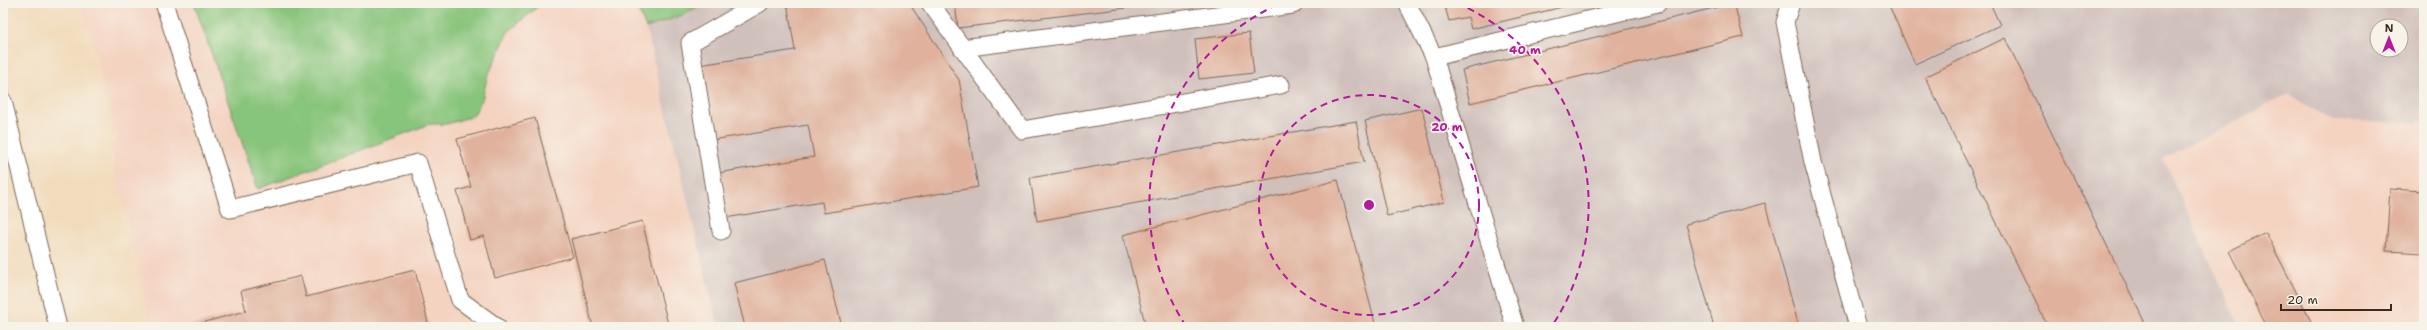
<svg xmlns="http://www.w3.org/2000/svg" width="2427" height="330" viewBox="0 0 2427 330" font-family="'Shantell Sans',sans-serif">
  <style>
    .built { fill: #f4d3c1 }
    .industrial { fill: #d0c0bc; fill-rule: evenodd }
    .green { fill: #88c57b; stroke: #62784c }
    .building { fill: #e0b29e }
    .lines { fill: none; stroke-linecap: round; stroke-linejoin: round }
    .lane-casing { stroke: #7b6855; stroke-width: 19 }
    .lane { stroke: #fff; stroke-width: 17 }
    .ring { fill: none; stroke: #b5179e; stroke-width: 2; stroke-dasharray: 7 5 }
    .centre { fill: #b5179e; stroke: #f7f3e8; stroke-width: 2 }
    .ring-label { font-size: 12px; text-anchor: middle; font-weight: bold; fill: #b5179e; stroke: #f7f3e8; stroke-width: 3.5; stroke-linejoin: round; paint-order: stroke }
  </style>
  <rect width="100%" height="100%" fill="#f7f3e8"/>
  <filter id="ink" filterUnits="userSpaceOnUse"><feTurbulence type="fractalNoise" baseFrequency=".025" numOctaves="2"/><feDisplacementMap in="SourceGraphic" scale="8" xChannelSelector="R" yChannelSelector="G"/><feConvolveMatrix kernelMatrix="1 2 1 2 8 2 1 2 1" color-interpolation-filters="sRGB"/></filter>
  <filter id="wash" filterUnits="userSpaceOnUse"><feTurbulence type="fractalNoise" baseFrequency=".012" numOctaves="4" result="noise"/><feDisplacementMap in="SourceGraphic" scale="16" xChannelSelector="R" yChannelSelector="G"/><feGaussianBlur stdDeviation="0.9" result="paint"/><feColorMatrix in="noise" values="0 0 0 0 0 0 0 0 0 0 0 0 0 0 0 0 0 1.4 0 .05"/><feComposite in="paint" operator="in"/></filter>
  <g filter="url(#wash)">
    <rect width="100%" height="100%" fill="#f2dbbc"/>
    <path class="built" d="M81,3h623l-58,25 72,299h-567l-41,-183 9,-4z
      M2288,94l44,27 92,1v205h-184l-78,-168z"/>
    <path class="industrial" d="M704,3h1720v119l-92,-1 -44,-27 -125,65 77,168h-1522l-72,-299 39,-14zM2377,26h24v24h-24z"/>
    <path class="green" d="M194,3h348l-34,29 -21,46 -5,22 -9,16 -26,8h-17l-172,65z
      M635,3h69l-19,11 -39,14z"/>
    <g id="blocks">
      <path class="building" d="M787,3h122l50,77 19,107 -154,26 -2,-11 -97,16 -7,-45 96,-16 -6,-32 -96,15 -13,-75 96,-15z
        M955,3h206v1l-203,24z
        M1444,3h131v1l-104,25 -3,-12 -19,4z
        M1734,3l9,34 -273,66 -8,-33z
        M1888,3h102l10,22 -85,39z
        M1249,33l5,40 -55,6 -4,-40z
        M2005,38l142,289h-99l-123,-250z
        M1422,108l22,94 -57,14 -22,-95z
        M535,118l38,139 -78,21 -11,-42 -14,4 -13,-49 14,-4 -14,-48z
        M1356,121l8,41 -327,59 -7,-43z
        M1338,180l38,147h-230l-23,-92z
        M2390,189l34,2v62l-38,-2z
        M1765,203l34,124h-85l-28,-103z
        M642,221l26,103 -13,3h-62l-22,-88z
        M2266,233l48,94h-47l-38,-76z
        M825,260l17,67h-97l-11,-44z
        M415,270l14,57h-243l60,-16 -5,-20 60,-15 5,21z"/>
    </g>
  </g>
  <g filter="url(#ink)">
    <use href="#blocks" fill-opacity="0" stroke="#7b6855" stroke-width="1"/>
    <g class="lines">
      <defs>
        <path id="lane" d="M164,3l66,206 188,-46 42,137 37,27
          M930,3l92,127 259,-45
          M1407,3l27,54 81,270
          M1791,3l-6,19 28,140 45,165
          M962,48l331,-43
          M1434,57l224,-54
          M3,101l55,226
          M721,231l-31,-188 70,-40"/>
      </defs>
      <use href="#lane" class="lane-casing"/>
      <use href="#lane" class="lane"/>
    </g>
  </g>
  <g class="ring">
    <circle cx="1369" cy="205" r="110"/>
    <path d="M1186 326A220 220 0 0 1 1281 3M1457 3A220 220 0 0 1 1552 326"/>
  </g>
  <circle cx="1369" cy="205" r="6" class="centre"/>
  <g class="ring-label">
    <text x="1525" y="54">40 m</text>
    <text x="1447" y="131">20 m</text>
  </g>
  <rect width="2427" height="330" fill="none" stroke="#f7f3e8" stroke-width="16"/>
  <g transform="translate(2389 38)"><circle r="19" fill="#f7f3e8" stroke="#aca397"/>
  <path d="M0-3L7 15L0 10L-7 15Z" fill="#b5179e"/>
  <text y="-6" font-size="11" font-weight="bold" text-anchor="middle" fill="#3b2a1e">N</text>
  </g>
  <path d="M2281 304v6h110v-6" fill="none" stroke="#3b2a1e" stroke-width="2"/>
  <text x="2287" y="304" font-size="12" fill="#3b2a1e" stroke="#f7f3e8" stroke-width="3" paint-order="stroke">20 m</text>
</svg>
